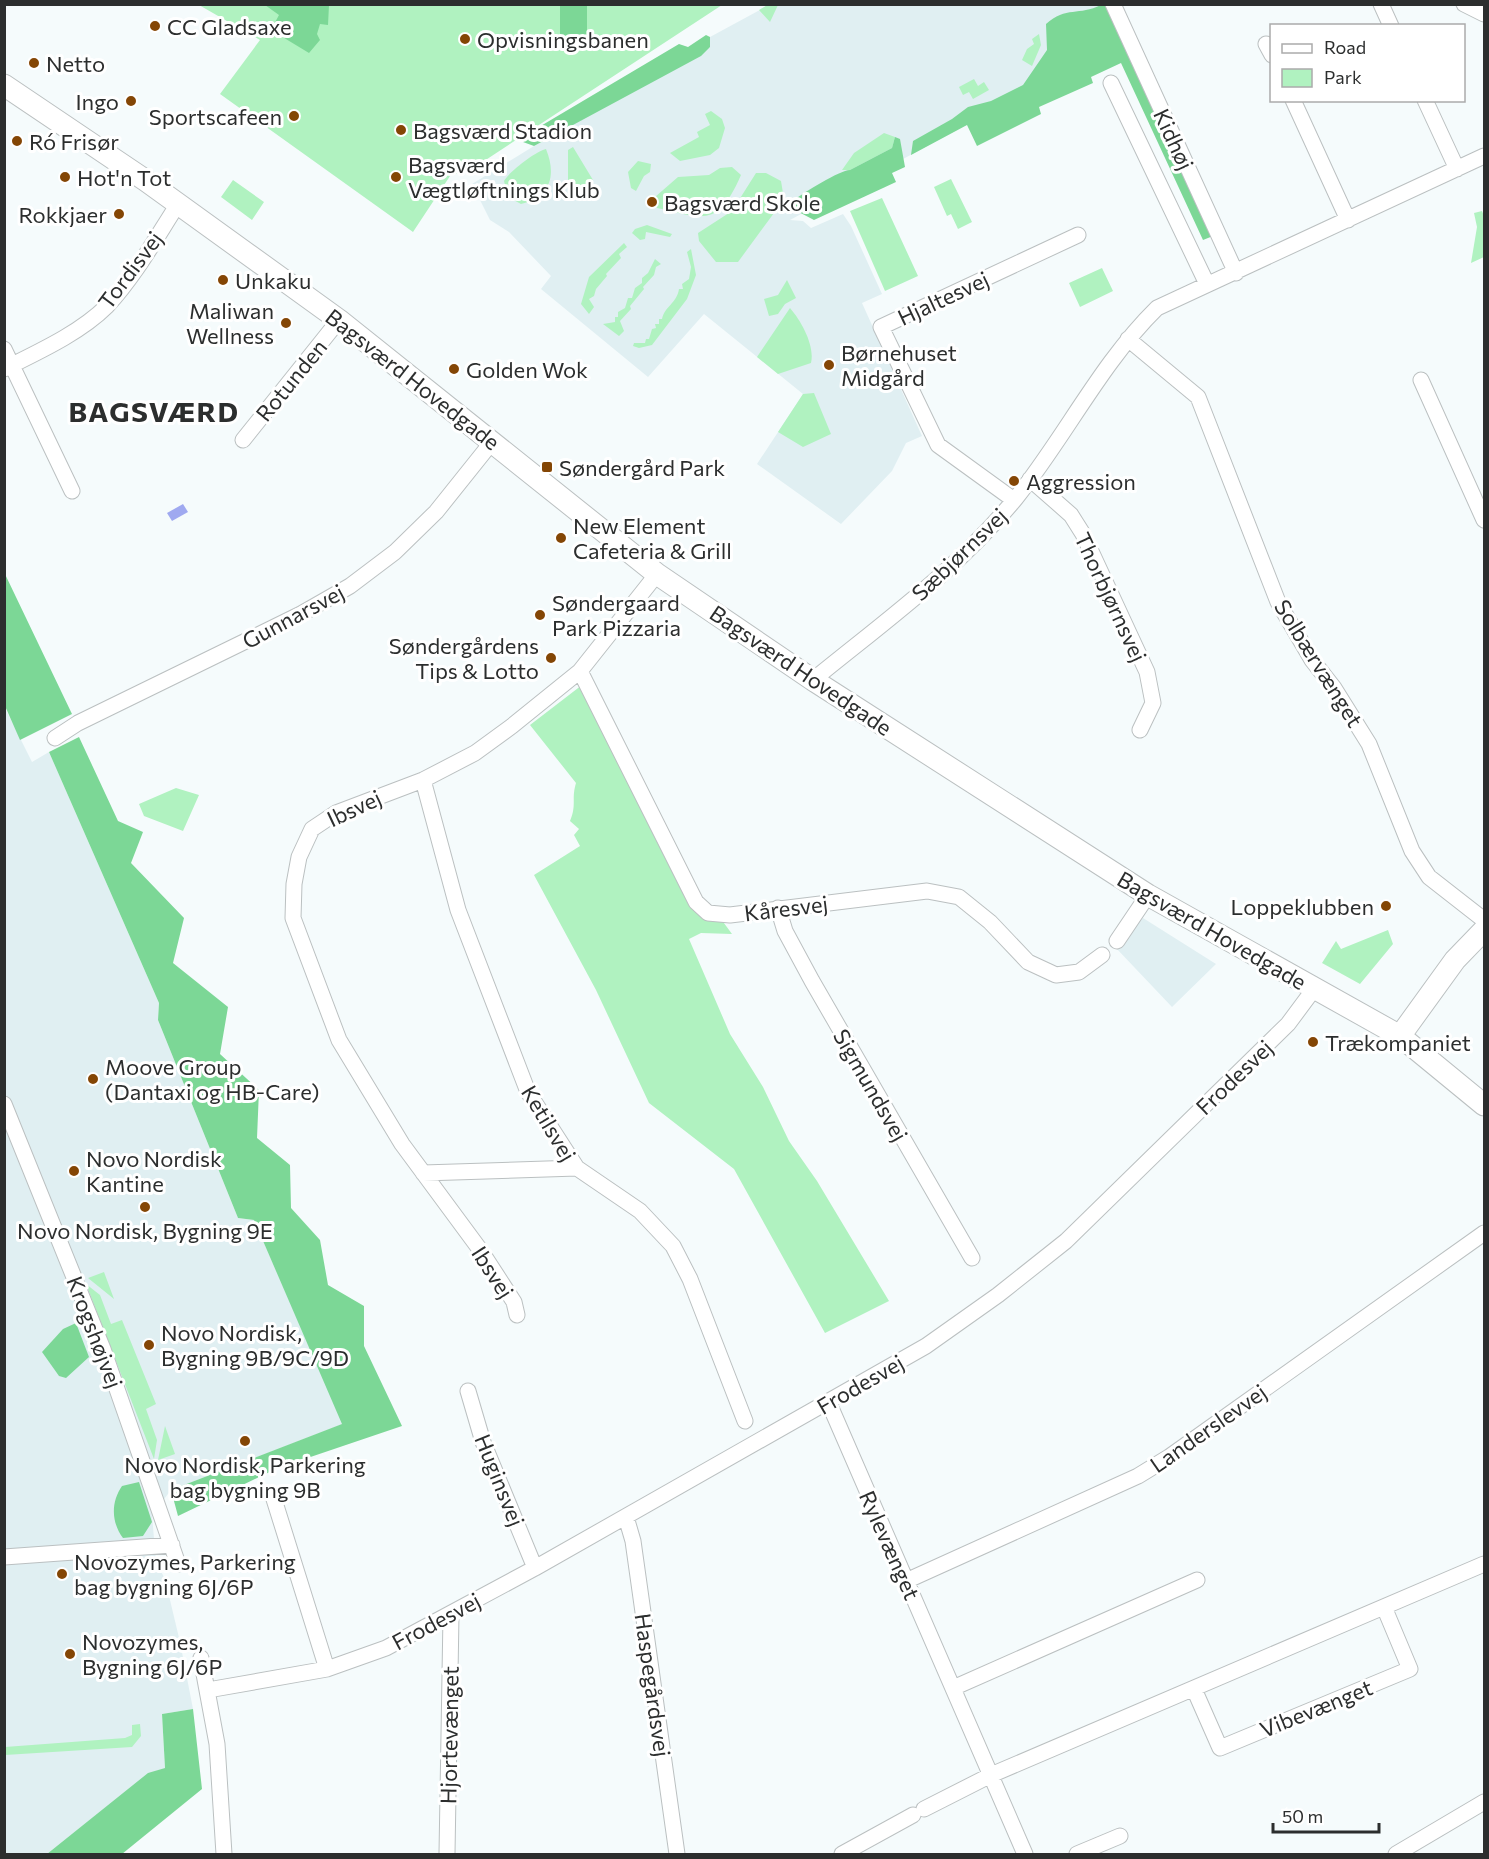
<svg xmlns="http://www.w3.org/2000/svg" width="1489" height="1859" viewBox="0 0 1489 1859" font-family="Commissioner,sans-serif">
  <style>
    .built { fill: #e0eff2 }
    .green { fill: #b0f2c0 }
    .forest { fill: #7cd796 }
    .water { fill: #9fa9f0 }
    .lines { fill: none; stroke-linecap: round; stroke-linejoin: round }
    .street-casing { stroke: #bbc0c1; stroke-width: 17 }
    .secondary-casing { stroke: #bbc0c1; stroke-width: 23 }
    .street { stroke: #fff; stroke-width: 15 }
    .secondary { stroke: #fff; stroke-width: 21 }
    .poi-dot { fill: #844605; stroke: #fff; stroke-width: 2 }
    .labels { text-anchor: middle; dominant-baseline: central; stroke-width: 6; stroke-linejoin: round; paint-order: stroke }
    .poi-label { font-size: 22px; fill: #2c2e2e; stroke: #fff; text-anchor: start }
    .street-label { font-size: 22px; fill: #2c2e2e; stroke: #fff }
    .district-label { font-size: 28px; font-weight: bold; letter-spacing: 1.5px; fill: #2c2e2e; stroke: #fff }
  </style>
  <rect width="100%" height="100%" fill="#f5fbfc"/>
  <path class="built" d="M769,5h336l17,36 -332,179 13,1 8,7 32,-14 8,12 31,68 -20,9 60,133 -16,7 -14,28 -51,53 -84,-60 46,-70 -99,-80 -56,63 -107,-88 10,-13 -42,-44 -19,-12 -18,-36 62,-38 176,-99v-10z
    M4,706l28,56 17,-10 110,251 -1,17 80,198 16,2 89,204 -172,66 -19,25 4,47 9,17 15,63 13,67 -31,5 3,54 -17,6 -101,80h-43z
    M1143,918l73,46 -44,43 -56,-59z"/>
  <path class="green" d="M769,4l9,1 -8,17 -11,-12z
    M199,5h523l-247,162 -25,9 -37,56 -193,-138 40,-54z
    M1039,34l2,11 -9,21 -10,-6 5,-11 7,-5 -2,-5z
    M974,79l4,7 6,-4 5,8 -16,9 -4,-7 -6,3 -4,-8z
    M711,111l11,8 3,9 -6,20 -9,7 -30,6 -10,-8 29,-16 -2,-5 13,-7 -5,-11z
    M884,133l11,4 -3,11 -42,22h-8l12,-17z
    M573,147l20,33 -10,8 -15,-8v-30z
    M546,149c11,27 4,49 -25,55l-13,-7 -4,-16c5,-9 32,-30 42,-32z
    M638,161l13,3 -1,8 -6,4 -8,15 -5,-3 -3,-16z
    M732,167l9,8c-23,52 -35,44 -84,33l-2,-3v-8l23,-20 31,-2 11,-7z
    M756,173h10l15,8 5,30 -12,2 -36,49h-22l-17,-21 -1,-8 34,-22z
    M951,179l21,43 -14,7 -7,-15 -4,2 -13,-29z
    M233,180l31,22 -12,18 -31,-23z
    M882,198l36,78 -33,15 -35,-80z
    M1482,211l2,5v41l-13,6 6,-36 -3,-14z
    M647,225l25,9 -2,3 -24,-5 -1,7 -5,1 -8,-7 3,-4z
    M624,243l3,4 -8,7 2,4 -15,16 1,2 -11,13 -2,7 -5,3 5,8 -5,7 -8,-10 8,-27z
    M691,249l5,26 -9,24 -35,46 -13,3 -6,-2 1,-3h11l1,-4h3l3,-10 4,-1 -1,-4h4v-5h3c3,-13 15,-16 17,-30h4l-1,-5 7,-5 2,-12 -4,-15z
    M655,259l6,5 -5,3 -2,8 -11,12 1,2 -14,17 1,3 -11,12 4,10 -5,5 -16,-12 12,-2v-5h3v-5l7,-4 3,-10h4l3,-10 7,-5v-5l6,-5z
    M1102,268l11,23 -33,16 -11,-24z
    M787,280l9,18 -11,6 -7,10 -9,2 -5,-17 14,-4z
    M790,308c12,14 25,38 21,55l-33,11 -21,-17z
    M814,393l17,41 -28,13 -25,-15 25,-38z
    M582,685l118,230 21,4 11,15 -31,-1 -12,6 41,95 33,53 26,54 28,40 72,120 -64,32 -91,-164 -85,-66 -53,-113 -62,-115 46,-29 -6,-11 5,-6 -9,-8c7,-17 1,-21 6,-38l-46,-58z
    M176,788l23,7 -16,36 -39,-15 -5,-12z
    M1388,930l5,14 -33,40 -38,-21 14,-22 5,8z
    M104,1272l10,27 -26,-21z
    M86,1284l14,11 11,29 11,-4 34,84 -10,5 11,31 -3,19z
    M165,1426l10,28 -17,6z
    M140,1724l1,12 -9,11 -127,8v-8l120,-9 7,-3v-10z"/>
  <path class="forest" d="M265,5h64l-1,20 -8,-1 -3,10 3,6 -11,13 -38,-23 8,-15z
    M560,5h27v34l-27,5z
    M1101,5h4l108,231 -10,4 -82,-177 -30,14 2,6 -54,24 2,7 -64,32 -10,-21 -56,30 2,-14 39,-22 16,-12 23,-6 32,-16 24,-35 -1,-26c20,-18 33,-8 55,-19z
    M706,35l4,2v10l-9,9 -167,90 -11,-4 16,-15 140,-83 9,3z
    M895,137l5,2 5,28 -13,6 4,9 -82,38 -21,-11 1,-9c9,-7 46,-30 56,-30l42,-22z
    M4,572l68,142 -52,26 -15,-34z
    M79,737l39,84 25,11 -12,31 53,55 -11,45 55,44 -8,47 39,36 -2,48 33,27 1,43 29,32 8,45 36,21v40l38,80 -124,42 -100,48 -7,-26 171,-66 -88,-204 -16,-2 -80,-198 1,-17 -110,-251z
    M76,1323l13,34 -23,21 -7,-2 -17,-24 21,-23z
    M139,1482l13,40 -9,14 -20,2c-12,-16 -12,-36 -1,-52z
    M193,1709l9,80 -80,65h-75l101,-81 17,-5 -3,-54z"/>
  <path class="water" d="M183,504l5,8 -16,9 -5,-8z"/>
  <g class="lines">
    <defs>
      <path id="street" d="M1113,4l123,269
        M1381,4l10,22
        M1464,4l20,10
        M1266,44l6,11
        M1111,83l96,201
        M1293,100l55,120
        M1425,100l32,69
        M1128,339l70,58 80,205 34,58 22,28 35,56 43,107 17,26 55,43
        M4,349l68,142
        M4,369c34,-17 76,-36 103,-63 28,-30 49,-68 71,-102
        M1421,380l63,140
        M243,440l96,-120
        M1030,479l41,36 12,19 64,138 6,31 -13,27
        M1014,500l-76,-55 -57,-118 197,-92
        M580,671l116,231 12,11 22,2 197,-24 32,6 31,25 38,40 28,13 23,-3 23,-17
        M813,680c71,-58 145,-111 203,-182 49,-61 85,-135 141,-190l327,-152
        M55,738l23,-15 223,-109 49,-28 45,-34 41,-40 56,-70
        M423,780l35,130 70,182 49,76 63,43 33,35 17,33 55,142
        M778,908l7,23 27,50 160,277
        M1117,941l31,-46
        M4,1104l99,245 75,215
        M423,1173l154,-5
        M517,1315l-3,-13 -33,-51 -79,-107 -63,-104 -46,-122 1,-34 5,-27 13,-28 24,-16 87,-33 52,-27 37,-27 68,-55 77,-97
        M468,1391l15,51 52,126
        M828,1401l197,453
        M273,1496l54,173
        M626,1517l7,24 44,313
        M4,1557l168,-12
        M906,1581l232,-105 31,-19 315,-224
        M201,1658l16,86 7,110
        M953,1688l244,-108
        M1194,1689l26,59 190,-79 -26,-62
        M208,1690l119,-21 59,-21 149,-80 391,-222 72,-51 68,-54 222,-217 26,-35
        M924,1809l67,-34 493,-211
        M447,1854l4,-239
        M842,1854l71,-39
        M1077,1854l43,-18
        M1396,1854l88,-52"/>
      <path id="secondary" d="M4,85l141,95 194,140 318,254 156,106 335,215 252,141 84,69
        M1400,1036l55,-76 29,-30"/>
    </defs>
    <use href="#street" class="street-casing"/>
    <use href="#secondary" class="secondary-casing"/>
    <use href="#street" class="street"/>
    <use href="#secondary" class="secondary"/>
  </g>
  <g class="poi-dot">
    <circle cx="155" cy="26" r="6"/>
    <circle cx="465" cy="39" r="6"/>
    <circle cx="34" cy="63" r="6"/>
    <circle cx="131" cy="101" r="6"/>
    <circle cx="294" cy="116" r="6"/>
    <circle cx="401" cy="130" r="6"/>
    <circle cx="17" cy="141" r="6"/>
    <circle cx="65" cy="177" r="6"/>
    <circle cx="396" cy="177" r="6"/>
    <circle cx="652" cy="202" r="6"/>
    <circle cx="119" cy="214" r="6"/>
    <circle cx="223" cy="280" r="6"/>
    <circle cx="286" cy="323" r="6"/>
    <circle cx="829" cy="365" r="6"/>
    <circle cx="454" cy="369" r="6"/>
    <rect x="541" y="461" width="12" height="12" rx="3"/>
    <circle cx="1014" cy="481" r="6"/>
    <circle cx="561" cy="538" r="6"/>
    <circle cx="540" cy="615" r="6"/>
    <circle cx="551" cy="658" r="6"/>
    <circle cx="1386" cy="906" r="6"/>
    <circle cx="1313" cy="1042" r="6"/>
    <circle cx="93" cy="1079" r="6"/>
    <circle cx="74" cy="1171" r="6"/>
    <circle cx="145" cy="1207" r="6"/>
    <circle cx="149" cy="1345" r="6"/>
    <circle cx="245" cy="1441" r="6"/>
    <circle cx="62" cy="1574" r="6"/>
    <circle cx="70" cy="1654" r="6"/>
  </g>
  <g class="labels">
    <g class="poi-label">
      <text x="167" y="26">CC Gladsaxe</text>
      <text x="477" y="39">Opvisningsbanen</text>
      <text x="46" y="63">Netto</text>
      <text x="119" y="101" text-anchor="end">Ingo</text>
      <text x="282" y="116" text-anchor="end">Sportscafeen</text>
      <text x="413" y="130">Bagsværd Stadion</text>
      <text x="29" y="141">Ró Frisør</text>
      <text x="408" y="164">Bagsværd<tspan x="408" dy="25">Vægtløftnings Klub</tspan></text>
      <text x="77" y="177">Hot'n Tot</text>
      <text x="664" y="202">Bagsværd Skole</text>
      <text x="107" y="214" text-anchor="end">Rokkjaer</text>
      <text x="235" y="280">Unkaku</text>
      <text x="274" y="310" text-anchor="end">Maliwan<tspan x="274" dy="25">Wellness</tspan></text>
      <text x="841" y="352">Børnehuset<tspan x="841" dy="25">Midgård</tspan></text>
      <text x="466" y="369">Golden Wok</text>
      <text x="559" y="467">Søndergård Park</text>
      <text x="1026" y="481">Aggression</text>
      <text x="573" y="525">New Element<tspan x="573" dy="25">Cafeteria &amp; Grill</tspan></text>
      <text x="552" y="602">Søndergaard<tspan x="552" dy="25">Park Pizzaria</tspan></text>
      <text x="539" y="645" text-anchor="end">Søndergårdens<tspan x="539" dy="25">Tips &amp; Lotto</tspan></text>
      <text x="1374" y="906" text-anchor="end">Loppeklubben</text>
      <text x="1325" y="1042">Trækompaniet</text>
      <text x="105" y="1066">Moove Group<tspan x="105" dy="25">(Dantaxi og HB-Care)</tspan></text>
      <text x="86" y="1158">Novo Nordisk<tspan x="86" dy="25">Kantine</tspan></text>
      <text x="145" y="1230" text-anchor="middle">Novo Nordisk, Bygning 9E</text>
      <text x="161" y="1332">Novo Nordisk,<tspan x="161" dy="25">Bygning 9B/9C/9D</tspan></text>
      <text x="245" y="1464" text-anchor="middle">Novo Nordisk, Parkering<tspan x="245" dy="25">bag bygning 9B</tspan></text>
      <text x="74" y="1561">Novozymes, Parkering<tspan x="74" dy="25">bag bygning 6J/6P</tspan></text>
      <text x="82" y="1641">Novozymes,<tspan x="82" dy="25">Bygning 6J/6P</tspan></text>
    </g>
    <g class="street-label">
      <text transform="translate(1174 139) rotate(65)">Kidhøj</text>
      <text transform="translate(130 270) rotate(-53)">Tordisvej</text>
      <text transform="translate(943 298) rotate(-25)">Hjaltesvej</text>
      <text transform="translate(413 379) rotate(38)">Bagsværd Hovedgade</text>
      <text transform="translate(291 380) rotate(-51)">Rotunden</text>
      <text transform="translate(959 554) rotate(-44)">Sæbjørnsvej</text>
      <text transform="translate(1111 597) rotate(65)">Thorbjørnsvej</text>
      <text transform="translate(293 616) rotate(-28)">Gunnarsvej</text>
      <text transform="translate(1319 663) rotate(58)">Solbærvænget</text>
      <text transform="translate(801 670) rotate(34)">Bagsværd Hovedgade</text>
      <text transform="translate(354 808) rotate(-25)">Ibsvej</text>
      <text transform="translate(786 908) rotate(-7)">Kåresvej</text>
      <text transform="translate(1212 930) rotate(30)">Bagsværd Hovedgade</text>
      <text transform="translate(1234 1077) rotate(-44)">Frodesvej</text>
      <text transform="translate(871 1085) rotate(60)">Sigmundsvej</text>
      <text transform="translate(549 1123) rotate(59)">Ketilsvej</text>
      <text transform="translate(493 1272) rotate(57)">Ibsvej</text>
      <text transform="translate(95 1332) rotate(69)">Krogshøjvej</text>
      <text transform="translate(860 1384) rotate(-30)">Frodesvej</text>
      <text transform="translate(1208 1428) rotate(-35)">Landerslevvej</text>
      <text transform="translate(500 1480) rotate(68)">Huginsvej</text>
      <text transform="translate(890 1545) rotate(66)">Rylevænget</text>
      <text transform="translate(436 1621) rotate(-28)">Frodesvej</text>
      <text transform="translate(653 1685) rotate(82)">Haspegårdsvej</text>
      <text transform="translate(1316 1708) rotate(-22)">Vibevænget</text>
      <text transform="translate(449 1735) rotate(-89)">Hjortevænget</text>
    </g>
    <g class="district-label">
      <text x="154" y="411">BAGSVÆRD</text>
    </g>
  </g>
  <rect width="1489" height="1859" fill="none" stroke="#2c2e2e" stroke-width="12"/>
  <rect x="1270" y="24" width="195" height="78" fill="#ffffff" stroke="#ababab" stroke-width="1.5"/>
  <rect x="1282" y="44" width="30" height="9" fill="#ffffff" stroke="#ababab" stroke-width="1.5"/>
  <text x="1324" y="54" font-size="18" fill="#2c2e2e">Road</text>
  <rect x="1282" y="69" width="30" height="18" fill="#b0f2c0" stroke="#ababab" stroke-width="1.5"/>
  <text x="1324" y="84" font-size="18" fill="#2c2e2e">Park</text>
  <path d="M1273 1823v9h106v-9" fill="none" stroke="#2c2e2e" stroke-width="3"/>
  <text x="1282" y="1823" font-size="18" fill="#2c2e2e" stroke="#ffffff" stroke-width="4.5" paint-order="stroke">50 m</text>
</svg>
